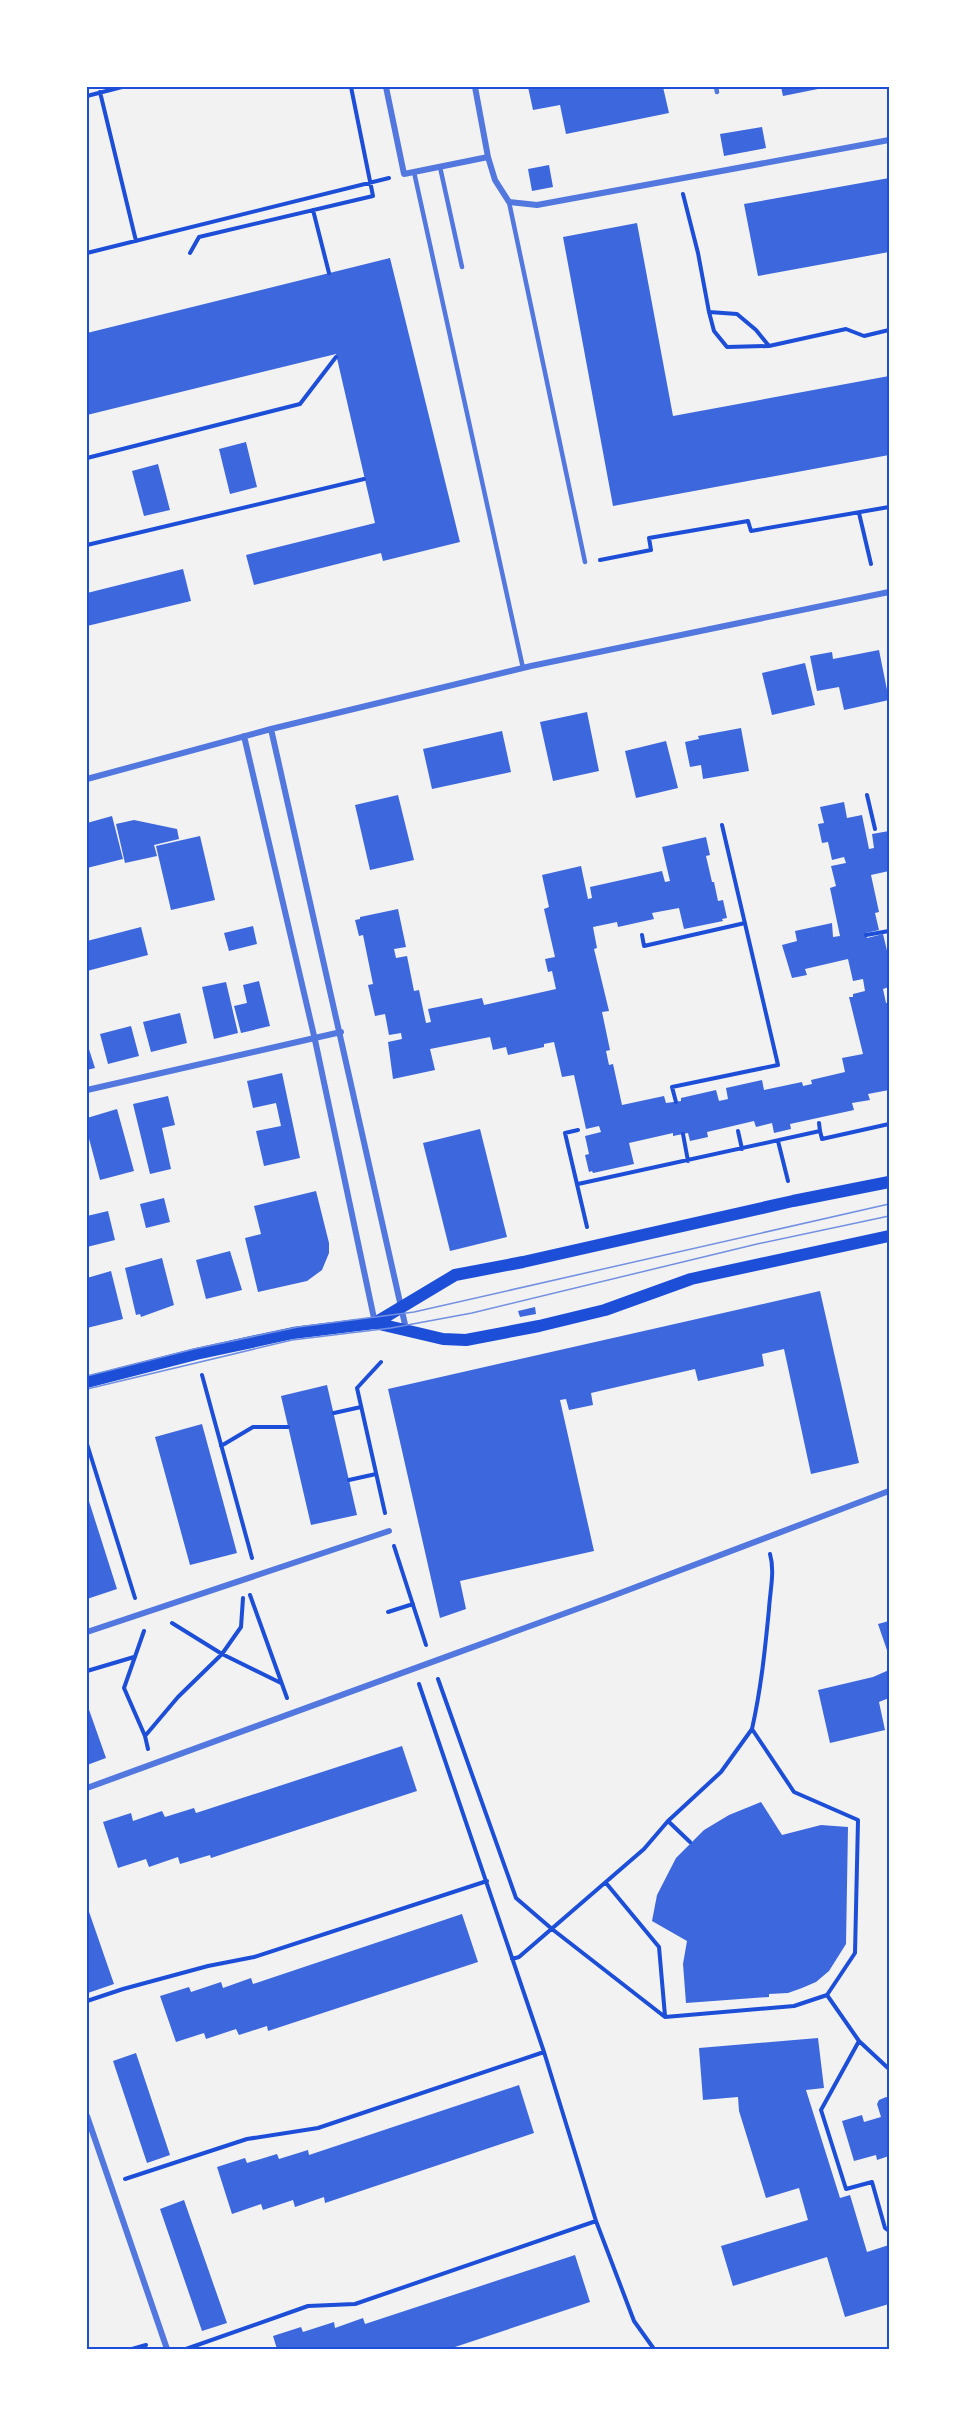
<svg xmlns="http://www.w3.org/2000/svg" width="976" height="2436" viewBox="0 0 976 2436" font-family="'Sofia Sans Condensed',sans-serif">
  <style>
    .building { fill: #3d67dc }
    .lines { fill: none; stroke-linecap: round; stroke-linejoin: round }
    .path { stroke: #1d4ed8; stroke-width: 4 }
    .service { stroke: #5277de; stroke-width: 4.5 }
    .minor { stroke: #5277de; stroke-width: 6 }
    .secondary { stroke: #1d4ed8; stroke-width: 12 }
    .tram { stroke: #7290e2; stroke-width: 1.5 }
    .neatline { fill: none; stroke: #1d4ed8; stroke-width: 2 }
  </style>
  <rect width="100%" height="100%" fill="#f2f2f2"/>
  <path class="building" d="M528,87h135l6,26 -103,21 -6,-29 -27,5z
    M781,87h42v1l-40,8z
    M762,127l4,21 -42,8 -4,-22z
    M549,165l4,22 -21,4 -4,-22z
    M889,178v74l-131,24 -14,-72z
    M637,223l36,193 216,-40v79l-276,51 -50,-269z
    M390,258l70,284 -77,19 -2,-8 -127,32 -8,-30 129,-32 -39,-169 -249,61v-82z
    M246,442l11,45 -27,7 -11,-45z
    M158,464l12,46 -26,6 -12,-45z
    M183,569l8,32 -104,25v-33z
    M879,650l10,50 -45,10 -5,-23 -22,4 -7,-35 22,-4 1,7z
    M805,663l10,42 -43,10 -10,-42z
    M587,712l12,59 -46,10 -13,-59z
    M741,728l8,43 -46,8 -2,-14 -11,2 -5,-25 14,-3 -1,-3z
    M502,731l9,41 -79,17 -9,-40z
    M666,741l12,47 -42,10 -11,-47z
    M398,795l16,65 -44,10 -15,-65z
    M844,802l3,16 15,-3 7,34 5,-1 -2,-14 17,-3v40l-18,4 8,37 -4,1 4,17 -13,3 1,5 16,-4 6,25v28l-6,2 3,14h3v87l-21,4 2,6 -18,3 2,7 -64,14 1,5 -17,4 -2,-10 -16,4 -2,-6 -47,11 1,5 -18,4 -2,-8 -15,3v-3l-44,10 5,21 -41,9 -1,-2 -3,1 -4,-17 4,-1 -4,-18 16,-4 -2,-6 -13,3 -12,-54 -12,2 -8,-35 -10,2v3l-36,8 -2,-8 -13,3 -3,-13 -60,12 5,21 -42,9 -5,-37 14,-3 -1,-6 -12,2 -4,-21 -10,2 -7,-31 5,-1 -10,-49 -4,1 -4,-16 5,-1v-2l38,-8 8,38 -12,2 2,9 11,-2 7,35 5,-1 7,33 5,-1 -3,-13 54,-11 2,7 72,-16 -4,-18 -4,1 -3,-13 10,-2 -11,-48 5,-2 -7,-32 39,-9 7,33 4,-1 -2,-11 72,-16 3,11 5,-1 -8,-34 44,-10 4,18 -4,1 6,26h2l4,19 5,-1 4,18 -5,1 1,2 -39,8 -5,-21 -27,5 2,6 -36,8 -1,-5 -24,5 4,21 -3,1 15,62 -7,1 8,38 -4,1 3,14 4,-1 9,41 42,-9 2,7 15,-2v-3l35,-8 3,11 9,-2 -2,-11 36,-8 2,10 38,-8 1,4 9,-2 -1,-4 34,-8 -3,-14 21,-4 -14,-57h4v-3l12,-3 -2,-12 -10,2 -5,-22 -43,10 2,6 -15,3 -10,-33 15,-4 -2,-10 37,-8 1,14 7,-1 -10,-48 6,-2 -5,-20 15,-3 -2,-6 -12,3 -4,-18 -6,1 -4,-19 6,-1 -4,-16z
    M112,816l11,43 -36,9v-45z
    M134,820l43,9 2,10 -25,6 3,11 -32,7 -9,-39z
    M200,836l15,64 -44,10 -15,-64z
    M253,926l4,18 -28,7 -5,-18z
    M141,927l7,28 -61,16v-30z
    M259,981l11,45 -29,7 -7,-27 13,-3 -4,-18z
    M226,982l12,51 -24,6 -12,-52z
    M180,1013l7,30 -36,9 -8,-30z
    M131,1026l8,30 -31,8 -8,-30z
    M87,1043l8,25 -8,2z
    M282,1073l18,85 -36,8 -8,-35 25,-5 -5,-23 -23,5 -6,-27z
    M168,1096l7,29 -13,3 9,41 -21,5 -17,-70z
    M117,1109l17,62 -34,9 -13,-49v-13z
    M480,1129l27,108 -57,14 -27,-108z
    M316,1191l13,52v10l-7,17 -15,11 -49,11 -13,-54 16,-4 -7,-28z
    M164,1198l6,24 -24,6 -6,-24z
    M108,1211l7,29 -28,7v-31z
    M230,1251l12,39 -36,9 -10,-39z
    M162,1258l12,47 -33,12 -1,-3 -4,1 -11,-47z
    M111,1271l12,48 -36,9v-50z
    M820,1291l39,172 -48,11 -27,-125 -22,5 2,12 -66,15 -3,-12 -104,24 2,12 -24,5 -3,-11 -6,1 34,151 -134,30 6,28 -26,9 -52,-229z
    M535,1307l1,7 -16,3 -2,-6z
    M327,1385l30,130 -46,10 -30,-129z
    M202,1424l35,129 -47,12 -35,-128z
    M87,1495l30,94 -30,10z
    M889,1621v35l-11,-32z
    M889,1670v28l-10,4 6,28 -55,13 -12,-53 55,-13z
    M87,1704l19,54 -19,7z
    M402,1746l15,45 -206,67 -1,-3 -30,9 -2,-7 -29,10 -3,-8 -28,9 -15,-46 28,-9 2,8 29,-10 3,6 29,-9 2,5z
    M761,1802l21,33 39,-10 27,2 -2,117 -17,27 -13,11 -14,6 -14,5 -19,1v3l-83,6 -3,-39 4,-23 -35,-20 5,-26 19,-37 28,-28 25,-15z
    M87,1906l27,78 -26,9 -1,-3z
    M462,1914l16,48 -210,69 -1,-5 -28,9 -3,-6 -30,10 -2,-6 -28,9 -16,-46 29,-9 2,5 30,-10 2,6 28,-10 2,6z
    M818,2038l6,50 -18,2 34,108 10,-3 17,57 22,-7v59l-44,13 -18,-60 -94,29 -12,-40 87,-26 -9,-32 -33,10 -27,-87 -1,-14 -35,3 -4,-52z
    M136,2053l34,102 -23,8 -34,-102z
    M519,2085l15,48 -209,70 -1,-6 -29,10 -2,-7 -30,10 -2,-6 -29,10 -15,-47 28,-9 2,5 30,-9 2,5 29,-9 1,5z
    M886,2097l3,1v58l-12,4 -1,-5 -22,6 -12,-40 20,-6 2,7 17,-5 -4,-13 2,-4z
    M184,2200l43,123 -25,8 -42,-122z
    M575,2255l15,47 -141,47h-172l-4,-13 28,-9 2,5 31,-10 1,6 28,-10 2,6z"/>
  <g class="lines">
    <path class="path" d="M100,92l36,149
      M87,96l35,-9
      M683,194l15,59 11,59 5,19 13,16 42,-1 77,-17 18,7 25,-6
      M313,210l16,63
      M87,253l302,-75
      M190,253l9,-16 174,-41 -22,-109
      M709,312l28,2 19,16 13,16
      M87,458l213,-54 36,-47
      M859,513l12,51
      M87,545l277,-66
      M600,560l51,-10 -2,-12 99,-17 3,10 138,-24
      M867,795l8,34
      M642,935l2,11 101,-23
      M866,935l23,-4
      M676,1102l-4,-15 106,-22 -56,-240
      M819,1123l1,8
      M578,1130l-13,3 22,94
      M738,1131l4,18
      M683,1134l5,27
      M778,1141l10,40
      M578,1184l242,-53 2,8 67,-15
      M381,1362l-24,26 28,125
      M202,1375l50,183
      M334,1413l27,-6
      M87,1444l48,154
      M221,1446l32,-19h35
      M349,1480l27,-6
      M394,1546l32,99
      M250,1595l37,103
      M388,1612l25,-8
      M172,1623l50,31 59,29
      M144,1631l-20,57 21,48
      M87,1671l47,-14
      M438,1679l78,219 36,31 113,88 129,-11 33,-11 28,-42 3,-133 -64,-28 -42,-63c9,-40 13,-79 17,-120 1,-18 6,-38 1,-55
      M419,1684l125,368 52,169 38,100 20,28
      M148,1749l-3,-13 33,-39 44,-43 19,-27 2,-29
      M668,1821l22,21
      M606,1883l53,64 6,69
      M512,1959l7,-2 125,-108 24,-28 53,-49 31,-43
      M827,1995l32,46 30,28
      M87,2001l36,-12 85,-23 46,-9 233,-76
      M859,2041l-38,69 25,79 26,-7 13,46 4,3
      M125,2179l122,-40 71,-11 226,-76
      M132,2349l14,-4
      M186,2349l122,-43 47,-2 241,-83"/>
    <path class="service" d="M716,87l1,5
      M440,167l22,100
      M414,172l109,496
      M509,202l76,360"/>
    <path class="minor" d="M386,87l18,87 84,-17 -13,-70
      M488,157l7,23 14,22 28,3 352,-65
      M271,729l135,600
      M244,736l71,304 60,283
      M87,779l184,-50 260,-63 358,-74
      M87,1090l254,-58
      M87,1632l302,-101
      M87,1788l520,-190 282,-107
      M87,2116l80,233"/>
    <path class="secondary" d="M375,1323l80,-48 68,-13 270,-61 96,-19
      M87,1382l109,-28 97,-21 82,-10 68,16 23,1 73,-14 66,-16 86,-31 198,-43"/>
    <path class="tram" d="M87,1376l107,-27 104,-22 116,-15 475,-108
      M87,1389l205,-49 99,-12 81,-15 285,-69 132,-28"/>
  </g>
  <rect width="976" height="2436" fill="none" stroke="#ffffff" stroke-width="177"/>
  <rect x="88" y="88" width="800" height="2260" class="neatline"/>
</svg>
